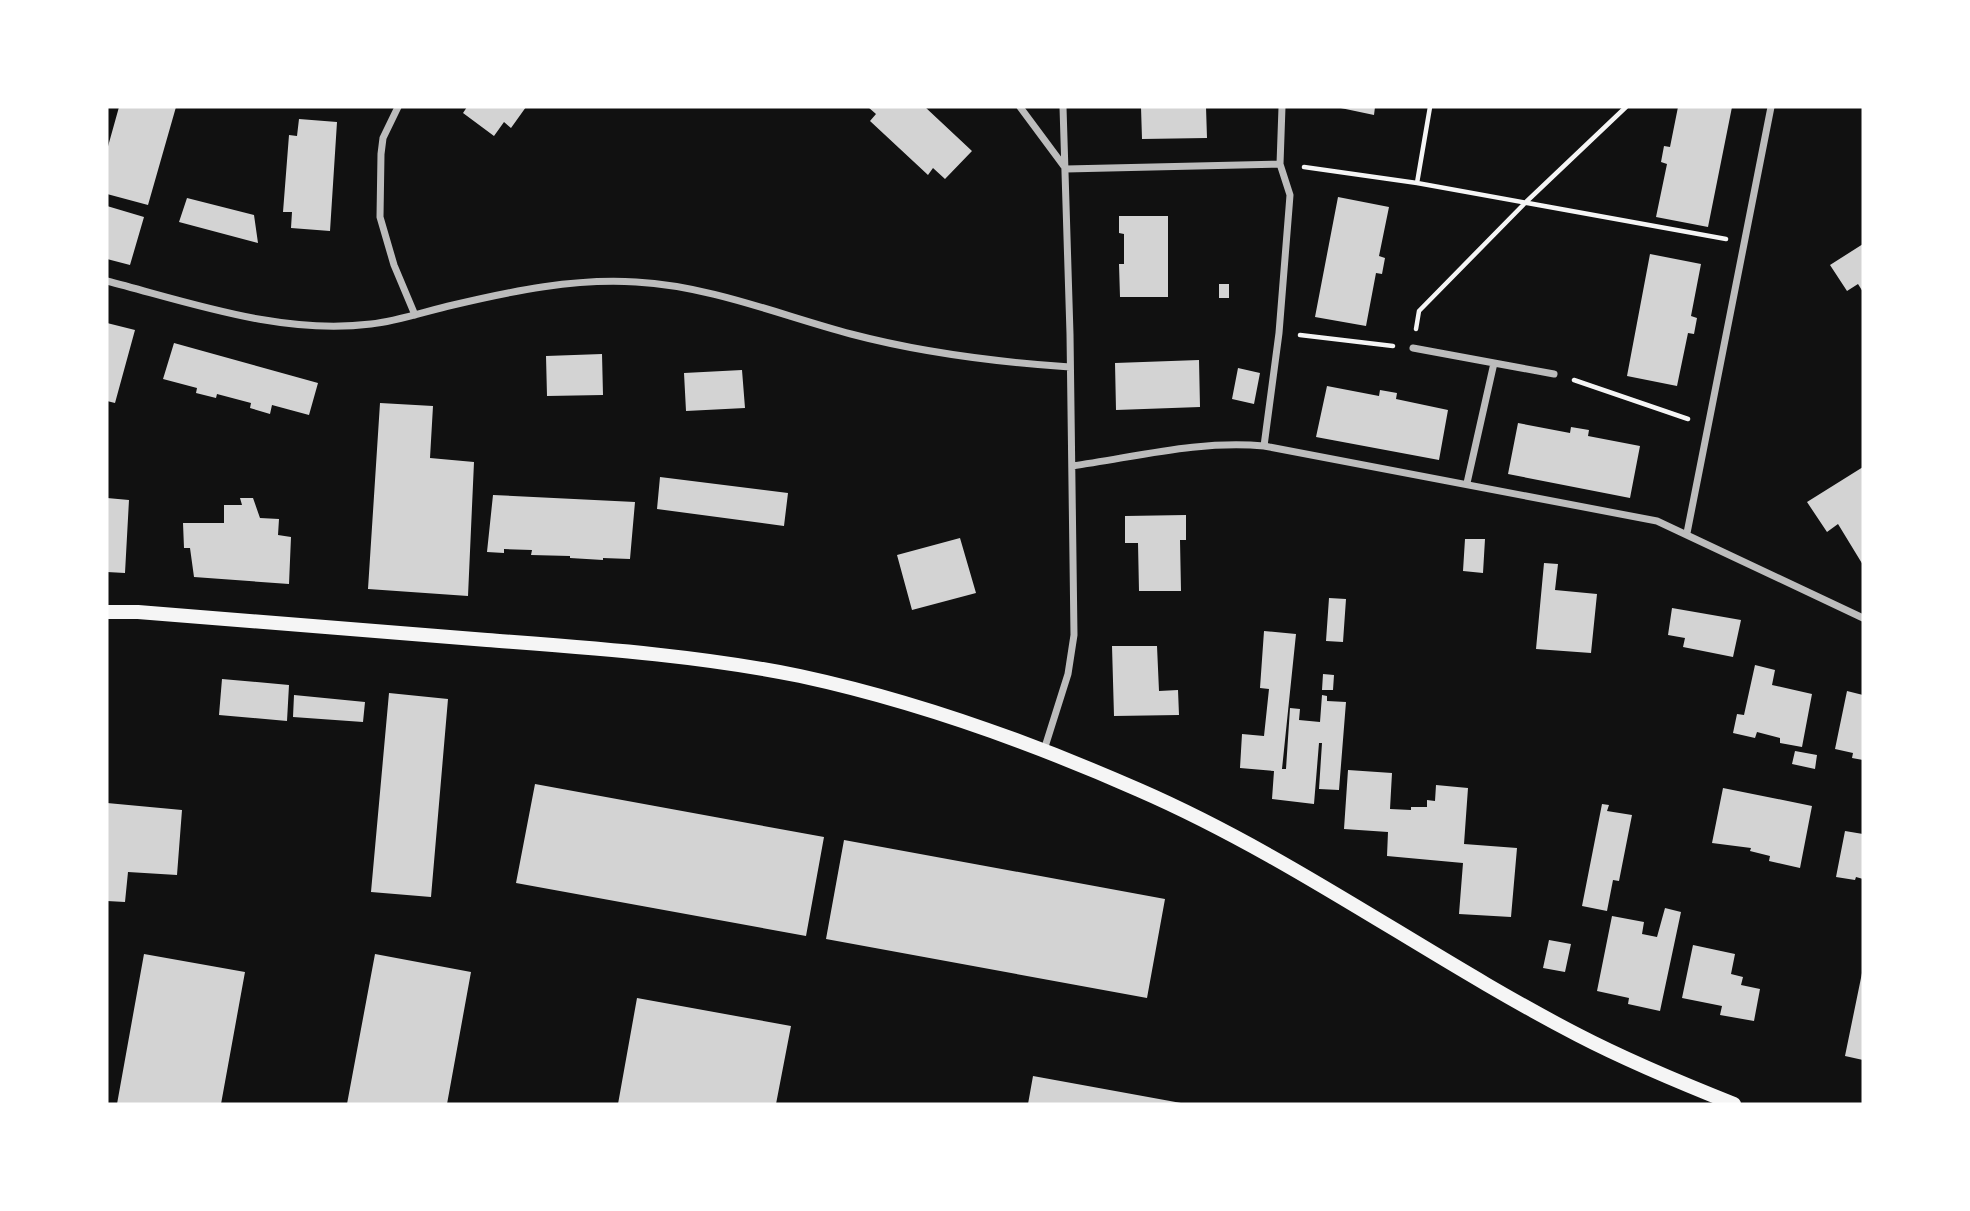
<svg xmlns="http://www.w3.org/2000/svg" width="1970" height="1211" viewBox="0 0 1970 1211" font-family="Karla,sans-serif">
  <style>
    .building { fill: #d3d3d3 }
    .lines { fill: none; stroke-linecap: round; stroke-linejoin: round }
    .path { stroke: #f5f5f5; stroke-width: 4.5 }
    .minor { stroke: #bcbcbc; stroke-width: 7 }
    .secondary { stroke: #f5f5f5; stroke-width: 14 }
  </style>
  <rect width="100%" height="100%" fill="#111"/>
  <path class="building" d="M119,107h57l-28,98 -41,-11v-44z
    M467,107h59l-15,21 -7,-6 -10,14 -31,-23z
    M868,107h57l47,44 -27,28 -12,-11 -5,7 -58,-54 6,-7z
    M1141,107h65l1,31 -65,1z
    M1336,107h39l-1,8z
    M1678,107h54l-24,120 -52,-10 11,-53 -6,-2 3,-16 6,1z
    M299,119l38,3 -7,109 -39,-3 1,-16h-9l6,-77 8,1z
    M1338,197l51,10 -10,49 6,2 -3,16 -6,-1 -10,53 -51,-9z
    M187,198l67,17 4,28 -79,-21z
    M107,206l37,11 -14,48 -23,-6z
    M1119,216h49v81h-48l-1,-33h5v-30l-5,-1z
    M1863,244v48l-5,-8 -11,7 -17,-26z
    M1650,254l51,10 -10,52 6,2 -3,16 -6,-1 -11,53 -50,-10z
    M1219,284h10v14h-10z
    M107,323l28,7 -20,73 -8,-2z
    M174,343l144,40 -9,32 -37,-10 -2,9 -20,-6 1,-5 -34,-9 -1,4 -20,-5 1,-5 -34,-9z
    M602,354l1,41 -56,1 -1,-40z
    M1199,360l1,47 -84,3 -1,-47z
    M1238,368l22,5 -6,31 -22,-5z
    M742,370l3,38 -59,3 -2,-38z
    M1327,386l52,10 1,-6 17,3 -1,6 52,11 -9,50 -123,-23z
    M380,403l53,3 -3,52 44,4 -6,134 -100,-7z
    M1518,423l52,10 1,-6 18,3 -1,6 52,10 -10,52 -122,-24z
    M1863,467v98l-25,-41 -11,8 -20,-30z
    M660,477l128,16 -4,33 -127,-17z
    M493,495l142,7 -5,57 -27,-1v2l-33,-2v-2l-39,-1 1,-5 -28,-1v4l-17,-1z
    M107,498l22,2 -4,73 -18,-1z
    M240,498h13l7,20 19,1 -1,16 13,2 -2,47 -95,-7 -4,-29h-6l-1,-25h41v-18h18z
    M1186,515v25h-6l1,51h-42l-1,-48h-13v-27z
    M960,538l16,55 -64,17 -15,-55z
    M1465,539h20l-2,34 -20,-2z
    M1544,563l14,1 -3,26 42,4 -6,59 -55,-4z
    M1329,598l17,1 -3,43 -17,-1z
    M1672,608l69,12 -8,37 -50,-10 2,-9 -17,-3z
    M1264,631l32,3 -14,135h4l4,-61 10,1 -1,11 21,2 2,-27 5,1v5l19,1 -7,88 -20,-1 3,-46h-3l-5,61 -42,-5 2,-28 -34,-3 2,-34 22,2 5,-47 -9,-1z
    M1112,646h45l2,45 19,-1 1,25 -65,1z
    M1755,665l20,5 -3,15 40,9 -10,53 -22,-4v-5l-23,-6 -2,6 -22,-5 4,-19 7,1z
    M1323,674l11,1 -1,15h-11z
    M222,679l67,6 -2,36 -68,-6z
    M1847,691l16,4v65l-11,-2 1,-5 -18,-4z
    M389,693l59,6 -17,198 -60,-5z
    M294,695l71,7 -2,20 -70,-5z
    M1795,751l22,4 -2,14 -23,-5z
    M1348,770l44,3 -2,36 21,1v-3h16v-7l8,1 1,-16 32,3 -4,56 53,4 -6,69 -52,-3 4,-51 -76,-7 1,-24 -44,-3z
    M535,784l289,53 -18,99 -290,-53z
    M1723,788l89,18 -12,62 -31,-7 1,-5 -20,-5 1,-3 -39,-5z
    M107,803l75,7 -5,65 -49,-3 -3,30 -18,-1z
    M1602,804l7,1 -2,6 25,4 -13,66 -6,-1 -6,31 -25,-5z
    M1845,831l18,3v45l-7,-2 -1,3 -19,-3z
    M844,840l321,59 -18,99 -321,-59z
    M1665,908l16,4 -21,99 -32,-7 1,-6 -32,-7 15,-75 32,6 -2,12 15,3z
    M1549,940l22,4 -6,28 -22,-4z
    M1693,945l42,9 -4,20 12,3 -2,8 19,4 -6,32 -34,-6 2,-9 -40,-8z
    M144,954l101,18 -24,132h-104z
    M375,954l96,18 -24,132h-100z
    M1862,973h1v87l-18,-4z
    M637,998l154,28 -15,78h-158z
    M1033,1076l148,27v1h-153z"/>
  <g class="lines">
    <path class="path" d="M1430,107l-13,76 309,56
      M1304,167l113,16
      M1416,329l3,-18 107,-109 100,-95
      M1300,335l93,11
      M1574,380l114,39"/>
    <path class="minor" d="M398,107l-15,31 -2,16 -1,63 14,48 21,50
      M1020,107l46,62 214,-5
      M107,281c85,22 174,54 264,43 28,-3 55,-13 82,-19 59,-14 122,-27 183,-23 74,4 144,33 215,52 72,19 145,28 219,33
      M1413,348l141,26
      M1264,446l15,-113 10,-125 1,-13 -10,-31 2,-57
      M1072,466c64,-9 127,-26 192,-20l393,75 206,97
      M1467,483l27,-120
      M1687,533l84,-426
      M1044,750l24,-76 6,-39 -4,-301 -7,-227"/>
    <path class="secondary" d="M107,612h31c116,9 232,19 349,28 104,8 210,15 313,36 116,25 230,66 339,114 154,67 290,168 439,245 50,26 103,48 156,69"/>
  </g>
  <rect width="1970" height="1211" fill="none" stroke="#ffffff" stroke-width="217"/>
</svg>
